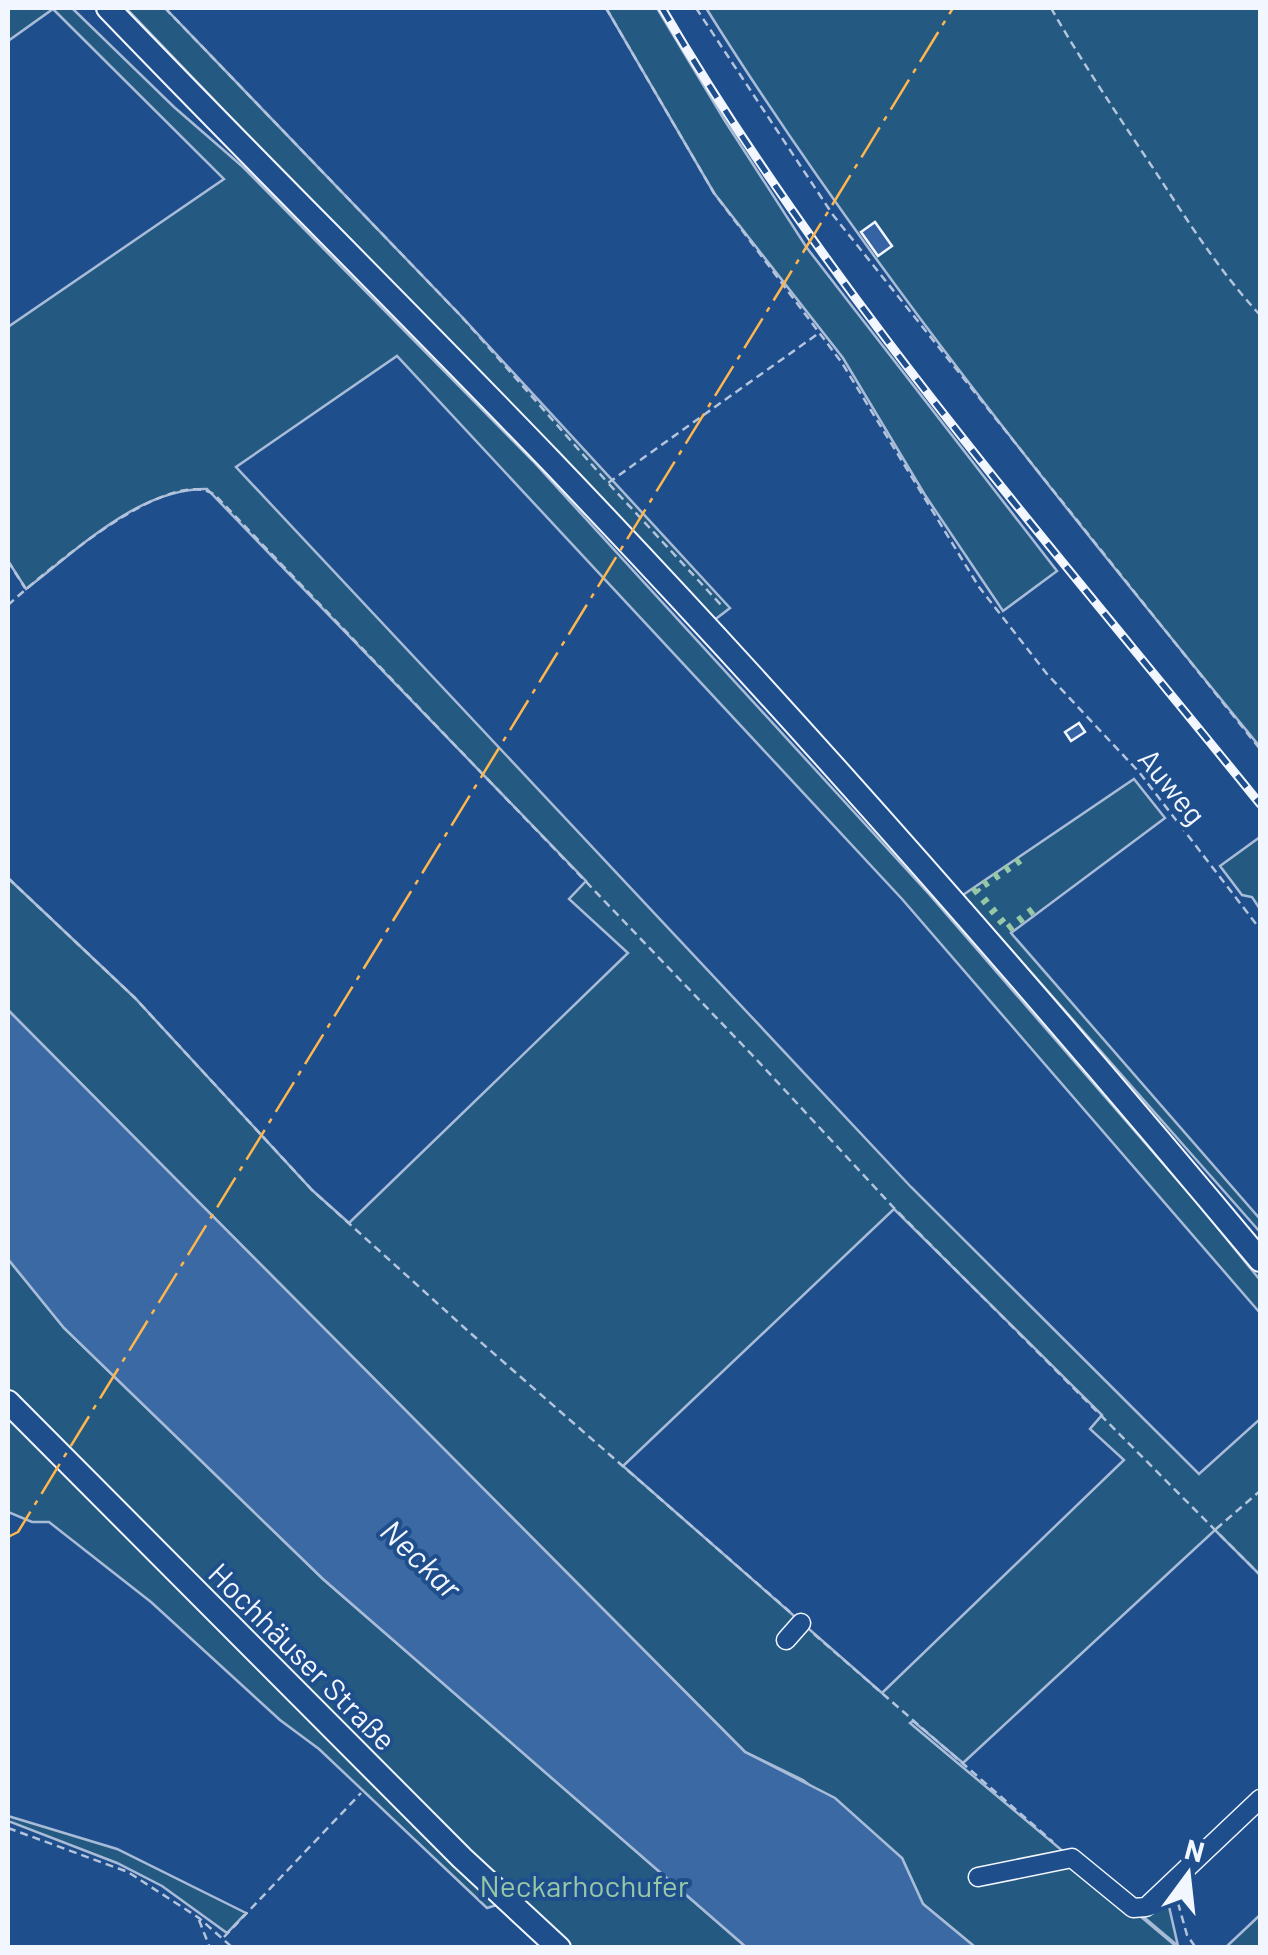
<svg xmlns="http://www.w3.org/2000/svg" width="1268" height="1955" viewBox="0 0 1268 1955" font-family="Barlow,sans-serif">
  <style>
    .green { fill: #245a82; stroke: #a8bbd7; stroke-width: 2.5; fill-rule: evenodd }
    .water { fill: #3b69a3; stroke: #a8bbd7; stroke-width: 2.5 }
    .building { fill: #3563a3; stroke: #f2f6ff; stroke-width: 2.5 }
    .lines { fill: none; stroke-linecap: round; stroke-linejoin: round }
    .minor-casing { stroke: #f2f6ff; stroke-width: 21 }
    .major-casing { stroke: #f2f6ff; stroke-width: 26 }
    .path { stroke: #b3c4dc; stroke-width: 2.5; stroke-dasharray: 8 5; stroke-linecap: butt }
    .minor { stroke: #1f4e8c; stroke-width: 18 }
    .major { stroke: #1f4e8c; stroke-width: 22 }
    .rail-casing { stroke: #f2f6ff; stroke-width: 9 }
    .rail { stroke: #1f4e8c; stroke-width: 5; stroke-dasharray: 15; stroke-linecap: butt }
    .hedge { stroke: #97c8a6; stroke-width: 8; stroke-dasharray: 5 8; stroke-linecap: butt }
    .power { stroke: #ffb74d; stroke-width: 2.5; stroke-dasharray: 35 8 5 8; stroke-linecap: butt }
    .labels { text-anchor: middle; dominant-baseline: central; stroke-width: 8; stroke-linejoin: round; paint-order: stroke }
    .street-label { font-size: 30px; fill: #f2f6ff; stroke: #1f4e8c }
    .park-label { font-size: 30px; fill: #97c8a6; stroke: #1f4e8c }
    .water-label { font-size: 32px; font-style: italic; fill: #f2f6ff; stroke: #1f4e8c }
  </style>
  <rect width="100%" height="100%" fill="#1f4e8c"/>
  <path class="green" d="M8,8h64l102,99 69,60 290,294 396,433 270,311 61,75v33l-358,-414 -505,-543 -161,111 675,720 288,287 61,-55v156l-45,-45 -252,233 -50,-42 -3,2 267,224h-202l-52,-43 -21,-46 -99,-78 -58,-28 -737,-742v-132l127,120 177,192 37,33 279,-270 -59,-54 17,-18 -379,-392c-69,-1 -129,61 -181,100l-18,-28v-234l216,-148 -171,-170 -45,32zM894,1209l208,206 -12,14 34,31 -242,233 -259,-227z
    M126,8h39l297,309 268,291 -17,13z
    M606,8h51l68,113 82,127 250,323 -54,40 -78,-116 -82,-137 -129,-165z
    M706,8h554v739c-194,-238 -391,-478 -554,-739z
    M1134,779l31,39 -154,115 249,286v13l-297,-337z
    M1260,837v72l-8,-12 -10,-2 -22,-29z
    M8,1259l56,69 259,251 423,368h-187l-50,-46 -22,7 -168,-159 -39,-29 -129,-118 -102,-80h-17l-24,-10z
    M8,1816l109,33 129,64 -19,20 -65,-47 -45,-23 -109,-42z
    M1165,1889l13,57 -45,-38z
    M1260,1915v32h-34z"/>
  <path class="water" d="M8,1010l737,742 90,46 67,60 21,46 52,43h-229l-423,-368 -259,-251 -56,-69z"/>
  <path class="building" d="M875,222l17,24 -14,10 -17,-24z
    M1079,723l6,9 -14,9 -6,-9z"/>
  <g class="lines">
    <defs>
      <path id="minor" d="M786,1640l15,-17
        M978,1877l94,-19 61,50 13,-1 114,-108"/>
      <path id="major" d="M108,8c146,152 296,300 442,452 247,258 482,527 710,800
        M8,1402l454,456 97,90"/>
    </defs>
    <use href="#minor" class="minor-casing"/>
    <use href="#major" class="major-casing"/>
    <path class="path" d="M165,8l297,309 146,166 211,-150
      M606,8l108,185 128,170 137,224 68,87 92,98 121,157
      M696,8l137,207 427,534
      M1051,8c32,56 68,109 104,163 32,49 65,101 105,144
      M609,484l113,122
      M8,561l17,27
      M8,605c35,-31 162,-142 207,-110l541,564 138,149 366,367
      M8,878l127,120 177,192 156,141 322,281
      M1216,1529l44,-38
      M814,1634l239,208
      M8,1828l120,44 71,46 34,30
      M1178,1903l9,32 9,13
      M199,1920l11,28
      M224,1937l137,-144"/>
    <use href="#minor" class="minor"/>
    <use href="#major" class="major"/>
    <defs>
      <path id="rail" d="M662,8c168,287 390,538 598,796"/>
    </defs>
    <use href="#rail" class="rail-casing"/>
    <use href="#rail" class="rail"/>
    <path class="hedge" d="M1020,860l-44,30 32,39 26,-20"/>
    <path class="power" d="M8,1537l10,-5 935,-1524"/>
  </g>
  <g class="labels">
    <g class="street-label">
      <text transform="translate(1173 786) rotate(51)">Auweg</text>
      <text transform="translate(303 1656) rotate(45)">Hochhäuser Straße</text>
    </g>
    <g class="park-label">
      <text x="584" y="1885">Neckarhochufer</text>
    </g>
    <g class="water-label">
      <text transform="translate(422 1558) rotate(44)">Neckar</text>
    </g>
  </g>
  <rect width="1268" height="1955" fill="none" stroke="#f2f6ff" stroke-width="20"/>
  <g transform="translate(1188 1875) rotate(15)" stroke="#1f4e8c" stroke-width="8" paint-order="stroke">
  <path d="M0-8L18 38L0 25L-18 38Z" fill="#f2f6ff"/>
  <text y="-15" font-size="28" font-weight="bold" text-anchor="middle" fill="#f2f6ff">N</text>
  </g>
</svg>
